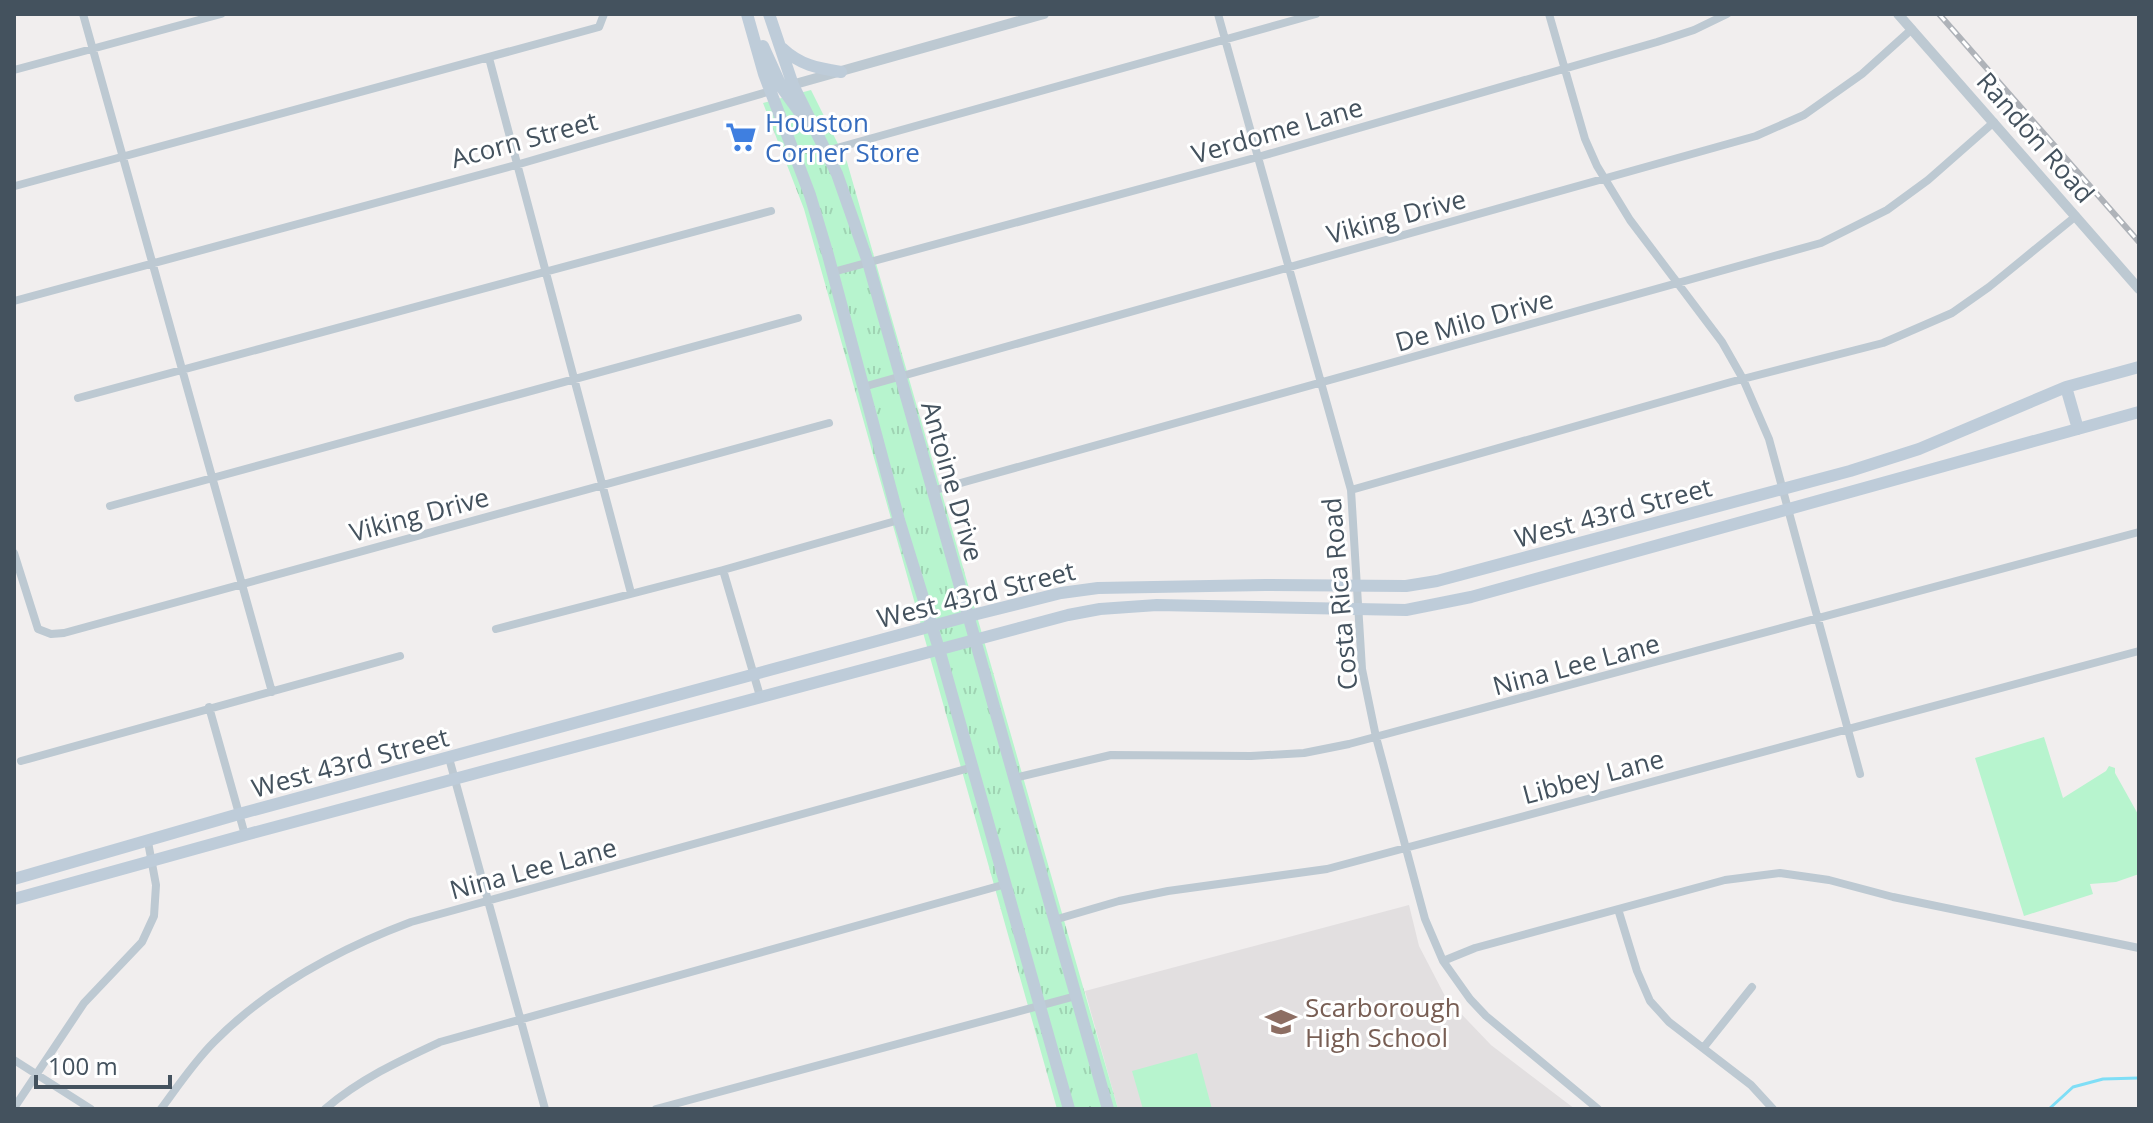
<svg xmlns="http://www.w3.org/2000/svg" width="2153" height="1123" viewBox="0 0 2153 1123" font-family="'Open Sans',sans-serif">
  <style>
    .education { fill: #e2dfe0 }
    .grass { fill: url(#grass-tufts) }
    .garden { fill: #b7f4ce }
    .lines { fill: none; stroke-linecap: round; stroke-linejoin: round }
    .stream { stroke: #7fdef6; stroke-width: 3 }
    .minor { stroke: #bdc9d2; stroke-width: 8 }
    .tertiary { stroke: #bdc9d2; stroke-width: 10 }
    .secondary { stroke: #beccd9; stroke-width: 12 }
    .rail-casing { stroke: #afb3b9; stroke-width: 6 }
    .rail { stroke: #fff; stroke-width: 3; stroke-dasharray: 9; stroke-linecap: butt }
    .labels { text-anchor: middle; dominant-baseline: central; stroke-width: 6; stroke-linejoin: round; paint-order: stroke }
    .shop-label { font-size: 26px; fill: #366cbe; stroke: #fff; text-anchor: start }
    .street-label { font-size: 26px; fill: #44525e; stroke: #fff }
    .education-label { font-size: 26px; fill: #785e54; stroke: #fff; text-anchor: start }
  </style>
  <defs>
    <pattern id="grass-tufts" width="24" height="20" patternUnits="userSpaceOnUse" patternTransform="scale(2)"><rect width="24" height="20" fill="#b7f4ce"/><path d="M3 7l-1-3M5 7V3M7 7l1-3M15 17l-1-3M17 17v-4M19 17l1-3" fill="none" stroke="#9fd3b3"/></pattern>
  </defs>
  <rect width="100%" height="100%" fill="#f1eeee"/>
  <path class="education" d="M1409,905l10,41 27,52 45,47 84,64h-457l-33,-118z"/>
  <path class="grass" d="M811,90l36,72 271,947h-61l-253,-900 -41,-106z"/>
  <path class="garden" d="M2044,737l19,61 43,-27 3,-5 6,2v5l24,43v58l-23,8 -26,2 3,10 -69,22 -49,-158z
    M1197,1053l15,56h-69l-11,-38z"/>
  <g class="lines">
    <path class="stream" d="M2049,1109l24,-22 30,-8 36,-1"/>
    <path class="minor" d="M83,14l189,678
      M1218,14l133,476 11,179 14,68 49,182 18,42 27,38 16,17 112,93
      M1549,14l36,125 12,27 33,54 92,122 21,37 26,60 91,335
      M489,58l142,535
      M14,70l207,-56
      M826,151l490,-137
      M15,186l584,-159 5,-13
      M833,272l425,-115 399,-115 37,-12 33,-16
      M14,301l502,-136 255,-74
      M863,387l893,-251 48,-21 58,-41 50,-45
      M78,398l693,-187
      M1351,490l380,-108 152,-39 69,-30 37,-26 87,-71
      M932,491l889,-248 66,-33 41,-30 66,-58
      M110,506l688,-188
      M14,553l24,76 13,5 13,-1 765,-210
      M723,570l37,126
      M496,629l227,-59 176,-50
      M209,707l36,128
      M449,758l96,351
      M21,761l379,-105
      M1014,778l97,-23 140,1 53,-3 45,-9 790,-212
      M1618,909l19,62 13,30 19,21 82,63 22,24
      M1054,920l65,-19 49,-10 159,-22 812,-218
      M1443,961l32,-13 250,-68 55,-7 49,7 64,17 246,51
      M1704,1047l48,-60
      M14,1060l77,49
      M14,1108l70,-105 58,-61 12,-26 2,-31 -8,-43
      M161,1109c17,-23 33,-47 53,-67 55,-56 125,-93 197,-120l562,-155
      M325,1109c35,-30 74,-48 115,-67l566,-158
      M656,1109l420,-113"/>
    <path class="tertiary" d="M1898,14l241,275
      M788,86l256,-72"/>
    <path class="secondary" d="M747,14l17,60 46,121 18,60 71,265 40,129 130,460
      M769,14l24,71 44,89 31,88 240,847
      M763,46l19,42 21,29
      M782,48c18,17 35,20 59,24
      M2066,387l12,42
      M14,879l225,-65 730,-198 92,-23 37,-5 167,-3 141,1 31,-5 413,-110 69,-22 147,-62 73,-20
      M14,899l231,-64 823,-220 32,-6 57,-4 249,5 65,-13 668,-185"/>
    <defs>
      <path id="rail" d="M1939,14l200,228"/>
    </defs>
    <use href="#rail" class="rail-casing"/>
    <use href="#rail" class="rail"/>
  </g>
  <defs>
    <symbol id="supermarket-bare" viewBox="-9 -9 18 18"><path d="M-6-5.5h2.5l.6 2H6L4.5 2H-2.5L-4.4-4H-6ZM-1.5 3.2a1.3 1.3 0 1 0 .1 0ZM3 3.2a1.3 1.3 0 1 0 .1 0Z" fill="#3f7fe0" stroke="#fff" stroke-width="2.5" paint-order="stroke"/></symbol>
    <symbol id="school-bare" viewBox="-9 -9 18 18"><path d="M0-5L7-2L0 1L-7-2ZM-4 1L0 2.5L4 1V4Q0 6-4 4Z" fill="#8d6e63" stroke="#fff" stroke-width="2.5" paint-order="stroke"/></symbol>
  </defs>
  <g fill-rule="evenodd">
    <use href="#supermarket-bare" x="719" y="115" width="44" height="44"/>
    <use href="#school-bare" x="1259" y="1000" width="44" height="44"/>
  </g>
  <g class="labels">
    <g class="shop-label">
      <text x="765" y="122">Houston<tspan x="765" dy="30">Corner Store</tspan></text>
    </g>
    <g class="street-label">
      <text transform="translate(1277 130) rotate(-16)">Verdome Lane</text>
      <text transform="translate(2036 137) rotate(49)">Randon Road</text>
      <text transform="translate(524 139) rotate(-15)">Acorn Street</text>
      <text transform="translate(1396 216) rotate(-15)">Viking Drive</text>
      <text transform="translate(1474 320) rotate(-16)">De Milo Drive</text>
      <text transform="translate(953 481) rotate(74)">Antoine Drive</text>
      <text transform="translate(1613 512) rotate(-15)">West 43rd Street</text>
      <text transform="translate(419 514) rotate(-15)">Viking Drive</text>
      <text transform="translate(976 594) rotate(-14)">West 43rd Street</text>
      <text transform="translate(1339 594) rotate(-95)">Costa Rica Road</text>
      <text transform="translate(1576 664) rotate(-15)">Nina Lee Lane</text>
      <text transform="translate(350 762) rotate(-15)">West 43rd Street</text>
      <text transform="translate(1593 776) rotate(-15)">Libbey Lane</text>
      <text transform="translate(533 868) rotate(-15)">Nina Lee Lane</text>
    </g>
    <g class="education-label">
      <text x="1305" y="1007">Scarborough<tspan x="1305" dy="30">High School</tspan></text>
    </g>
  </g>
  <rect width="2153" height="1123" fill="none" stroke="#44525e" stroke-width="32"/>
  <path d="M36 1075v12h134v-12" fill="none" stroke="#44525e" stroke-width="4"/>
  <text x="48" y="1075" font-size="24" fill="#44525e" stroke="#ffffff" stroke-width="6" paint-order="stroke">100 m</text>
</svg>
